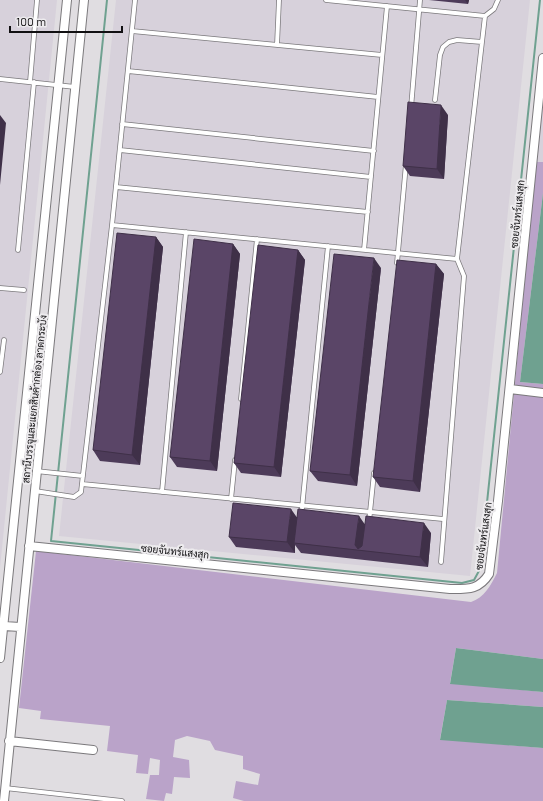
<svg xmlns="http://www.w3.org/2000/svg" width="543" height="801" viewBox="0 0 543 801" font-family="Barlow,Sarabun,sans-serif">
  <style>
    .built { fill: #d7d1db }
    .green { fill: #baa3c9 }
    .water { fill: #6fa190 }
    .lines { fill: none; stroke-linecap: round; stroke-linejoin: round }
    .stream { stroke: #6fa190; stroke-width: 2 }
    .lane-casing { stroke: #7b797c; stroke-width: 5.5 }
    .street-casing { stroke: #7b797c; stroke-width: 10 }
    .lane { stroke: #fff; stroke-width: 4 }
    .street { stroke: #fff; stroke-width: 8 }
    .wall { fill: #4d3b59 }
    .shaded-wall { fill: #3f3048 }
    .building { fill: #5a4567; stroke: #3f3048 }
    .labels { text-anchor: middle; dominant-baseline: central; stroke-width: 4; stroke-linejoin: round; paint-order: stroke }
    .street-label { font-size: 10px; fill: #111012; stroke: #edebee }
  </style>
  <rect width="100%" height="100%" fill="#e0dde1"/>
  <path class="built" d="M0,0h57l-57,568z
    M116,0h414l-60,576 -411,-40z
    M541,103h2v59h-7z"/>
  <path class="green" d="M536,162h7v31l-23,189 23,2v275l-87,-11 -6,35 93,9v15l-96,-7 -7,39 103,9v53h-299l-11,-3 3,-17 22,4 2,-11 -17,-5v-13l-28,-6 -5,-9 -23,-5 -12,4 -2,17 16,3 1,18 -16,-1 -2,17 -6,-1 -2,8 -18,-2 4,-24h9l1,-15 -10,-2 -2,16 -12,-1 2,-18 -31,-4 3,-25 -70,-7 1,-8 -22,-3 17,-157 435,51c13,-4 20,-17 26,-29z"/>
  <path class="water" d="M543,193v191l-23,-2z
    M456,648l87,11v33l-93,-8z
    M447,700l96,7v41l-103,-8z"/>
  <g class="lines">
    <path class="stream" d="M107,0l-56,541 411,42 12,-3 6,-11 60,-569"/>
    <defs>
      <path id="lane" d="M326,0l159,16 9,-7 4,-9
        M132,31l250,24
        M277,45l2,-45
        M128,71l250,26
        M0,79l75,8
        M30,82l7,-82
        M435,100l5,-45 3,-8 6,-5 8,-2 25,2
        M411,108l9,-108
        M122,124l252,27
        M120,150l251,27
        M116,187l252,25
        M112,225l345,34
        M18,250l16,-168
        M364,250l23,-244
        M397,263l9,-99
        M0,288l24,2
        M0,372l4,-32
        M241,399l16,-160
        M36,471l47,5
        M82,484l361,35
        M35,491l39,6 7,-5 31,-267 23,-225
        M162,492l24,-260
        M231,499l4,-39
        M302,508l26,-262
        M369,522l5,-49
        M441,562l23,-286 -7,-17 28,-243
        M5,788l117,13"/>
      <path id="street" d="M510,389l33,4
        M29,546l421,43c18,0 29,1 39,-15l9,-73 45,-443
        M4,626l16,1
        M0,658l67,-658
        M9,741l84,9
        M4,801l80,-801"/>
    </defs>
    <use href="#lane" class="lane-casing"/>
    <use href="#street" class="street-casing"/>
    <use href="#lane" class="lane"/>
    <use href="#street" class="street"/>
  </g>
  <path class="wall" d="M429,0h40l-1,4z
    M448,115l-4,64 -34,-3 -7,-10z
    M156,237l7,10 -23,218 -40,-4 -7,-11z
    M233,244l7,10 -23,217 -40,-4 -7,-10z
    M298,250l7,10 -24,217 -40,-4 -7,-10z
    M436,264l8,10 -24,218 -40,-5 -7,-10z
    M381,268l-24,218 -39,-5 -8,-10z
    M297,517l68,7 66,9 -3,34 -127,-14 -6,-8v8l-59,-6 -7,-10z"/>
  <path class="shaded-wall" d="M465,0h4l-1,4z
    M441,105l7,10 -4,64 -7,-10z
    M0,115l6,8 -6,62z
    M156,237l7,10 -23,218 -8,-10z
    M233,244l7,10 -23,217 -7,-10z
    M298,250l7,10 -24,217 -7,-10z
    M374,258l7,10 -24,218 -7,-11z
    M436,264l8,10 -24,218 -7,-11z
    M291,509l7,10 -4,24 1,2v8l-8,-11z
    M359,516l7,10 -3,25 -4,-1 -4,-5z
    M424,523l7,10 -3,34 -8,-10z"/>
  <path class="building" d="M408,102l33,3 -4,64 -34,-3z
    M117,233l39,4 -24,218 -39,-5z
    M194,239l39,5 -23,217 -40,-4z
    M258,245l40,5 -24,217 -40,-4z
    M334,254l40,4 -24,217 -40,-4z
    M397,260l39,4 -23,217 -40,-4z
    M233,503l58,6 -4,33 -58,-5z
    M298,509l61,7 -4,29 3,4 4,-3 4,-30 58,7 -4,34 -126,-14z"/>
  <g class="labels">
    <g class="street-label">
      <text transform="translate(517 214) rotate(-84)">ซอยจันทร์แสงสุก</text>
      <text transform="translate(34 399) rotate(-84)">สถานีบรรจุและแยกสินค้ากล่อง ลาดกระบัง</text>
      <text transform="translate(483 536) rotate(-82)">ซอยจันทร์แสงสุก</text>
      <text transform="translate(175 551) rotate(6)">ซอยจันทร์แสงสุก</text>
    </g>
  </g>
  <path d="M10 26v6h112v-6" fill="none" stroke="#111012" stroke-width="2"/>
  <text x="16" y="26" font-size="12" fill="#111012" stroke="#edebee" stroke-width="3" paint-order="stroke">100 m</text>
</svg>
